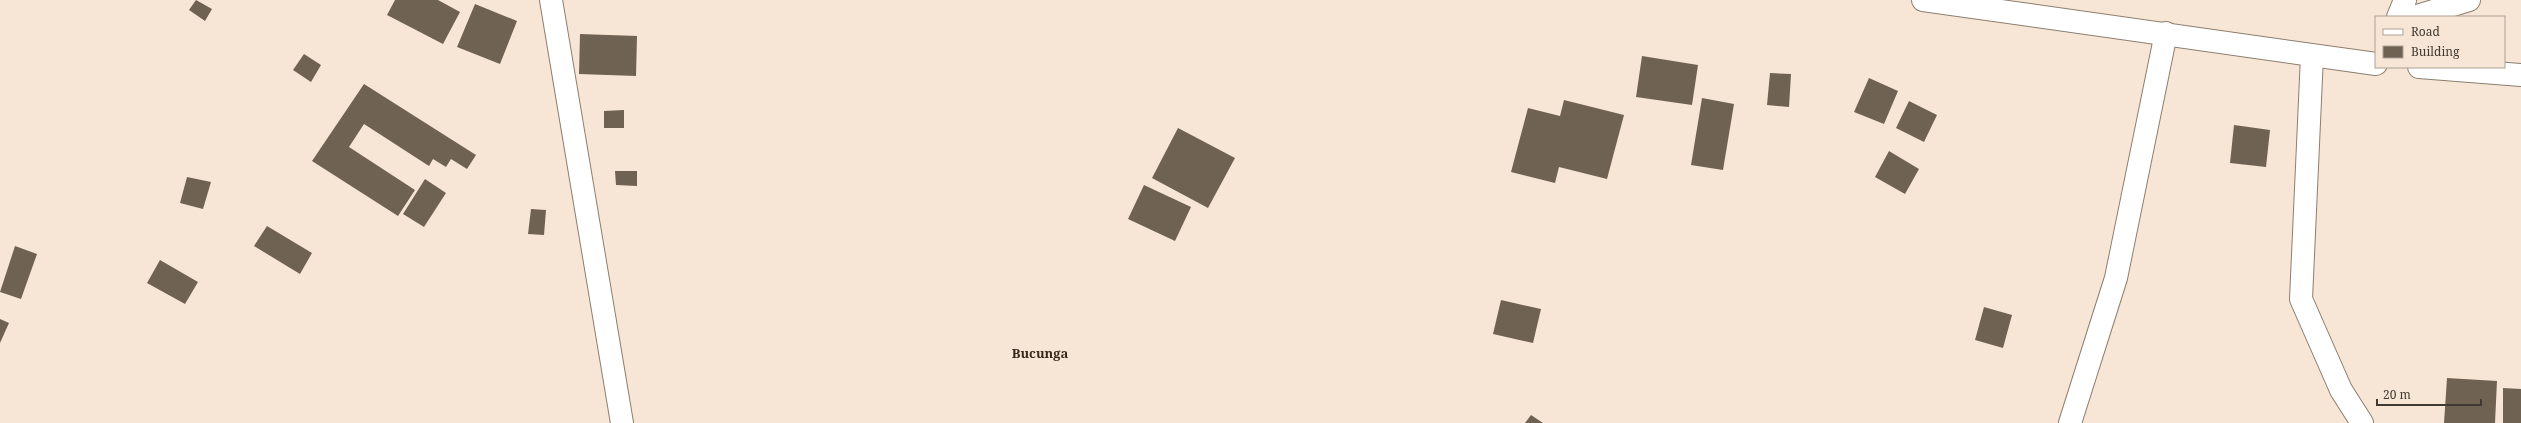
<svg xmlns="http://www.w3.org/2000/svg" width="2521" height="423" viewBox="0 0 2521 423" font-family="'Noto Serif',serif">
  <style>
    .building { fill: #706252 }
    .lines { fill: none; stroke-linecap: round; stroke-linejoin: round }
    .minor-casing { stroke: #8c7e6e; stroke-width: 24 }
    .tertiary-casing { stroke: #8c7e6e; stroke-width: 24 }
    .minor { stroke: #fff; stroke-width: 22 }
    .tertiary { stroke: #fff; stroke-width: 22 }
    .labels { text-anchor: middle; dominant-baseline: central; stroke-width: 4; stroke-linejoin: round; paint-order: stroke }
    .quarter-label { font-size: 13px; font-weight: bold; fill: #35291b; stroke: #f7e6d5 }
  </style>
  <rect width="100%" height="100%" fill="#f7e6d5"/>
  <path class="building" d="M196,0l16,9 -7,12 -16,-11z
    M395,0h43l22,12 -17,32 -56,-29z
    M475,4l42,17 -17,43 -43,-17z
    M580,34l57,2 -1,40 -57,-2z
    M304,54l17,11 -10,17 -18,-12z
    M1642,56l56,9 -6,40 -56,-8z
    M1770,73l21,1 -2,33 -22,-2z
    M1869,78l29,13 -14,33 -30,-12z
    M364,84l112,71 -9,14 -16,-10 -5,8 -13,-8 -4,7 -65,-42 -15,23 66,43 -17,26 -86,-55z
    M1702,98l32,6 -11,66 -32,-5z
    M1564,100l60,15 -17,64 -48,-12 -4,16 -44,-11 17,-64 32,8z
    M1909,101l28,14 -13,27 -28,-14z
    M624,110v18h-20v-17z
    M2234,125l36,5 -4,37 -36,-4z
    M1178,128l57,30 -27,50 -56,-30z
    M1889,151l30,18 -14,25 -30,-17z
    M615,171h22v15l-21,-1z
    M187,177l24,5 -8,27 -23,-6z
    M425,179l21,14 -22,34 -21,-13z
    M1144,185l47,22 -16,34 -47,-22z
    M531,209l15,1 -2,25 -16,-1z
    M267,226l45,27 -12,21 -46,-28z
    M15,246l22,8 -16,45 -21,-7z
    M160,260l38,22 -13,22 -38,-21z
    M1501,300l40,9 -8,34 -40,-9z
    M1984,307l28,8 -9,33 -28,-8z
    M0,319l9,4 -9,20z
    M2447,378l50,3 -2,42h-51z
    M2503,388l18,1v34h-18z
    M1531,415l12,8h-18z"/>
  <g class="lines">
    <defs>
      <path id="minor" d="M551,0l71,423
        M2398,17l7,-17
        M2414,17l55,-17
        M2312,56l-11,243 40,91 21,33
        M2070,423l46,-145 50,-245"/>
      <path id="tertiary" d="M1923,0l453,64
        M2419,67l102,8"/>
    </defs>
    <use href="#minor" class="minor-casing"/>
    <use href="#tertiary" class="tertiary-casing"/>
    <use href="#minor" class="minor"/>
    <use href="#tertiary" class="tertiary"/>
  </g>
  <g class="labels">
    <g class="quarter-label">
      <text x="1040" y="353">Bucunga</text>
    </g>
  </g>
  <rect x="2375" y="16" width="130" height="52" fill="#f7e6d5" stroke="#aea194"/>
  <rect x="2383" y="29" width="20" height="6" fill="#ffffff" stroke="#aea194"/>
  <text x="2411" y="36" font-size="12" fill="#413a33">Road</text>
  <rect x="2383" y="46" width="20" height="12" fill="#706252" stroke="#aea194"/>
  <text x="2411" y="56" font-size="12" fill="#413a33">Building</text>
  <path d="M2377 399v6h104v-6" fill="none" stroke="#413a33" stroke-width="2"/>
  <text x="2383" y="399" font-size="12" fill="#413a33" stroke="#f7e6d5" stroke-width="3" paint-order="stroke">20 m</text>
</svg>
